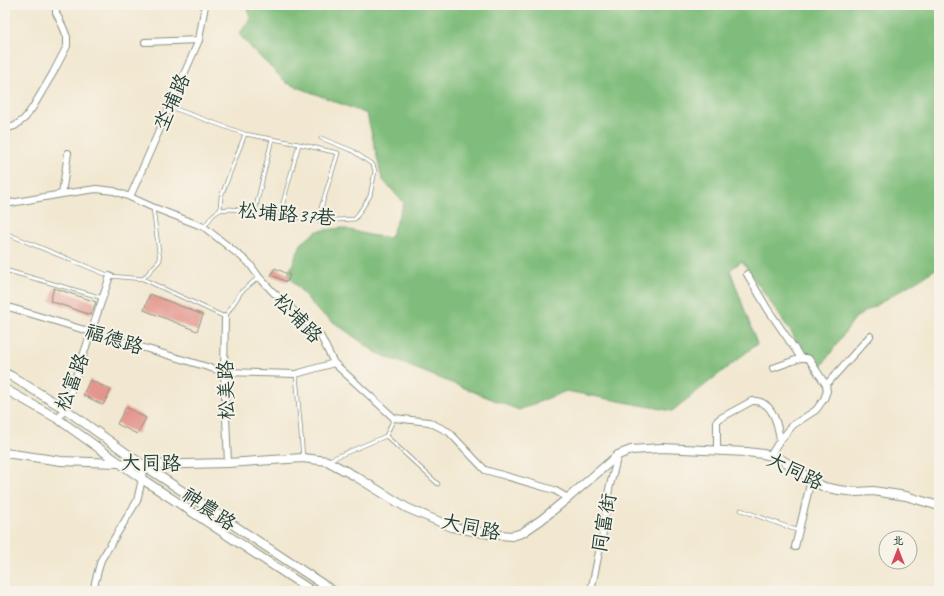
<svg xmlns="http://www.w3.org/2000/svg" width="944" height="596" viewBox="0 0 944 596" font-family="Caveat,'LXGW WenKai TC',sans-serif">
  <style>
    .forest { fill: #80bd7c; stroke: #507d58 }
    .building { fill: #e4968e }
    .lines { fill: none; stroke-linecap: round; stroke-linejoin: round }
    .service-casing { stroke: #889282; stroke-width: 4.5 }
    .minor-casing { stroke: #889282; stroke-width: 8 }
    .tertiary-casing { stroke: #889282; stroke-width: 10 }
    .service { stroke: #fff; stroke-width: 3 }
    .minor { stroke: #fff; stroke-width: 6 }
    .tertiary { stroke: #fff; stroke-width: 8 }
    .labels { text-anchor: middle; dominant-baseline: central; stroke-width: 4; stroke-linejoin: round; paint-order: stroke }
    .street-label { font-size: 20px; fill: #1f3d34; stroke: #f7f3e8 }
  </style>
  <rect width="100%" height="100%" fill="#f7f3e8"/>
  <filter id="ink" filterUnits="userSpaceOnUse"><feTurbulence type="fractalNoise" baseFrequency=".025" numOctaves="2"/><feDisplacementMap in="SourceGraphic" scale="8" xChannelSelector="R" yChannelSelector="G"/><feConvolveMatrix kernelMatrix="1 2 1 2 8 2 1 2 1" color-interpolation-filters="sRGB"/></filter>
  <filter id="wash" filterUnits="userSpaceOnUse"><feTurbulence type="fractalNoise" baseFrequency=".012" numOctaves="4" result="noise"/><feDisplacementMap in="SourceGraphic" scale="16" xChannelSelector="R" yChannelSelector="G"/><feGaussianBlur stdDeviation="0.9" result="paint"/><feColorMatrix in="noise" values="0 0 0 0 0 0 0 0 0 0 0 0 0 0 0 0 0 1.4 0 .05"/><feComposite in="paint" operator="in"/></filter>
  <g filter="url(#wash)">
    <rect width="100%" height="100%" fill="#f2e8d1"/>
    <path class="forest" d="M248,5h148l15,1 3,-1h525v170l-3,3 3,68v21l-84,51 -37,53 -76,-110 -12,9 27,74 -85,67 -106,-20 -47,19 -142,-57 -59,-42 -30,-36 13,-31 16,-13 25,-3 27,7 21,3 14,-35 -22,-24 -4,-18 -11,-47 -80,-31 -33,-32 -15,-17 11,-14z"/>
    <g id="blocks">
      <path class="building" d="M275,268l15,7 -3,7 -16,-7z
        M54,288l42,14 -5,13 -41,-14z
        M150,294l53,21 -6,16 -53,-21z
        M90,380l21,10 -8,15 -20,-10z
        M126,407l20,11 -9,16 -20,-10z"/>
    </g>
  </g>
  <g filter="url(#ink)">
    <use href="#blocks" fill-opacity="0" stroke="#889282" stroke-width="1"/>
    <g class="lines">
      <defs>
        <path id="service" d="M170,107l75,27 -24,63 -1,13
          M245,134l54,10 39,9 -21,68
          M255,211l17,-72
          M280,214l19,-70
          M204,227l9,-12 7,-5 10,-1 50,5 37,7 38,-2 15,-23 5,-25 -2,-6 -20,-14 -32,-13
          M5,233l105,43 33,3 82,38 16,-25 18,-15
          M5,270l98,28
          M143,279l17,-19 -7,-52
          M296,374l7,84
          M386,436l52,48
          M329,460l57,-24 8,-18
          M741,510l58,21"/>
        <path id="minor" d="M145,42l54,-2
          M5,129l10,-3 10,-8 8,-11 20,-34 14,-27v-9l-4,-10 -7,-14v-8
          M62,194l6,-41
          M130,197l69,-157 6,-35
          M5,204l57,-10 34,-5 18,2 16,6 22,10 52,20 45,36 10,14 14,15 39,35 9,10 13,26 60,55 35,4 20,10 36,38 69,20 14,8
          M747,274l20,34 34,50
          M5,306l219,66 72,2 38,-11
          M225,317l-1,55 4,91
          M826,385l44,-49
          M58,419l7,-10 45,-133
          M717,451v-30l2,-2 33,-18c21,-2 26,24 28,39
          M770,456l8,-13 15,-18 23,-15 8,-11 3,-8 -1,-6 -17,-26 -4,-1h-4l-28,10
          M795,547l16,-67
          M94,591l1,-9 6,-22 36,-59 5,-22 1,-14
          M591,591l11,-53 7,-49 9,-34"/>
        <path id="tertiary" d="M5,373l6,3 54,33 78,56 190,126
          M5,389l53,30 84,60 170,112
          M5,453l56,8 57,2 25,2 85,-2 75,-5 24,3 28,15 52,32 45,19 37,7 23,2 10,-3 19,-13 27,-22 50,-43 13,-5 31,-2 85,4 16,2 14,3 17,10 17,13 13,7 15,3 17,2 17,-1 33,5 33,10"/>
      </defs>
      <use href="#service" class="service-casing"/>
      <use href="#minor" class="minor-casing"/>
      <use href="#tertiary" class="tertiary-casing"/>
      <use href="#service" class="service"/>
      <use href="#minor" class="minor"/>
      <use href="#tertiary" class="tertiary"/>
    </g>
  </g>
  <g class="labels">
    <g class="street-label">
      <text transform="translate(172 102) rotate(-66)">坔埔路</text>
      <text transform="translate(287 214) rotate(5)">松埔路37巷</text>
      <text transform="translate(298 318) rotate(46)">松埔路</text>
      <text transform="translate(114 339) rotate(17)">福德路</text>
      <text transform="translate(72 382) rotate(-69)">松富路</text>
      <text transform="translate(226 390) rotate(-91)">松美路</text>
      <text transform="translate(151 463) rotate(1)">大同路</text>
      <text transform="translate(795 471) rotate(26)">大同路</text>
      <text transform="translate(209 509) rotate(34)">神農路</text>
      <text transform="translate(604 523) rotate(-80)">同富街</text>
      <text transform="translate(471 527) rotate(12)">大同路</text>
    </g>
  </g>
  <rect width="944" height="596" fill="none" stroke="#f7f3e8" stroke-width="20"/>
  <g transform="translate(898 550)"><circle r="19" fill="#f7f3e8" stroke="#a1aaa0"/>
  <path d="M0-3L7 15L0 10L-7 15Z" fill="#d1495b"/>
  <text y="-6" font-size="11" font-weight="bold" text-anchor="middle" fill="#1f3d34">北</text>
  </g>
</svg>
